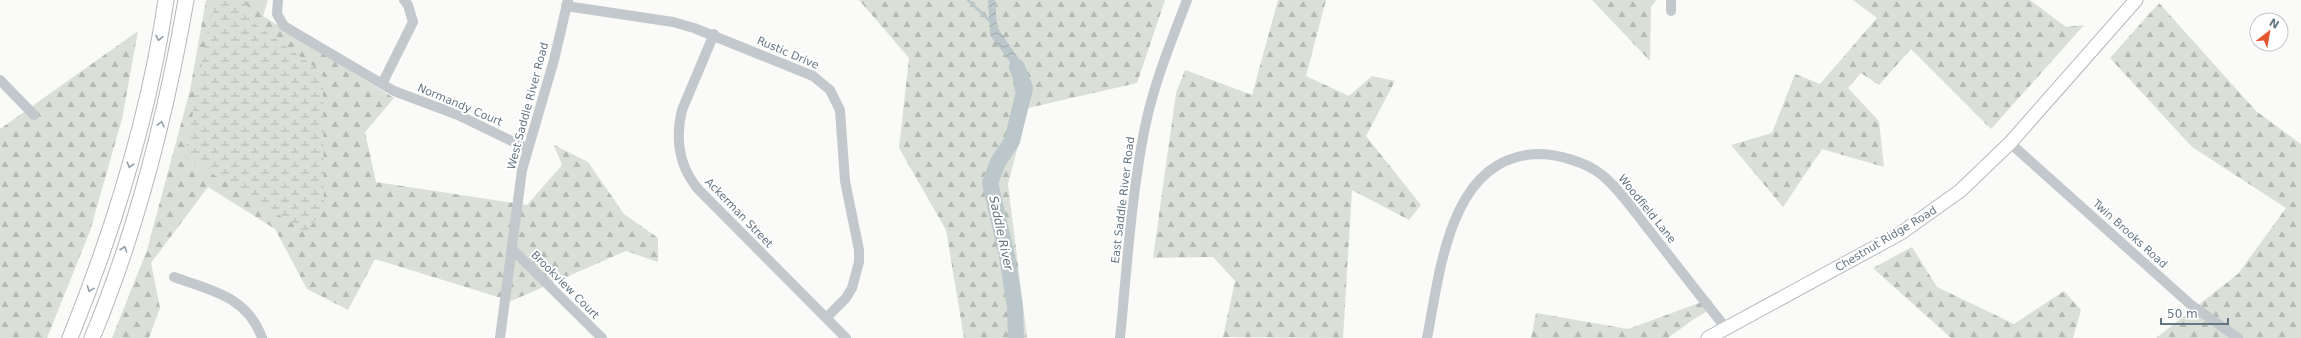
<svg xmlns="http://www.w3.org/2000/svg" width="2301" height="338" viewBox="0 0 2301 338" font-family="'DejaVu Sans',sans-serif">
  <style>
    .forest { fill: url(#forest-firs) }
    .wetland { fill: url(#wetland-marsh) }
    .water { fill: url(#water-waves) }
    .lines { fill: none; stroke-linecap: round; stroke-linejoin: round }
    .stream { stroke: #bbc7cb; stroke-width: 2.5 }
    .river { stroke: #bbc7cb; stroke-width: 16 }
    .major-casing { stroke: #b5babe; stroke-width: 15 }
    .highway-casing { stroke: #b4b9bd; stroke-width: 17 }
    .minor { stroke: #c3c8cc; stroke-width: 10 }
    .major { stroke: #fff; stroke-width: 13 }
    .highway { stroke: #fff; stroke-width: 15 }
    .oneway { stroke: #939fa8 }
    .labels { text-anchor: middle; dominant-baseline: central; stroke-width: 4; stroke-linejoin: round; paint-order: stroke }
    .street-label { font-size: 11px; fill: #657683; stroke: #fff }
    .water-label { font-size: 12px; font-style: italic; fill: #60757c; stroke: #fff }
  </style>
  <defs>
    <pattern id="forest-firs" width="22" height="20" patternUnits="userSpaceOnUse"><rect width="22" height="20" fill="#dadfd7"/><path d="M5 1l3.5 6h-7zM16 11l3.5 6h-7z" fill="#b4b9b4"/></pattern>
    <pattern id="wetland-marsh" width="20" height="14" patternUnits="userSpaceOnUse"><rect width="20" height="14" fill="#dadfd7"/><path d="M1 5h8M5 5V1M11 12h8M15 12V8" fill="none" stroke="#b4b9b4"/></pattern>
    <pattern id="water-waves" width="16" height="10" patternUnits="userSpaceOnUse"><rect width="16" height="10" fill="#bbc7cb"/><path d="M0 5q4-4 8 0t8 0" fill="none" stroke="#9ca6aa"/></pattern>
  </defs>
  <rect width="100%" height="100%" fill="#fafaf8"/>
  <path class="forest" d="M206,0h62l-5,16 131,82 -29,34 11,50 151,23 35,-40 -8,-20 34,17 36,52 34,24v24l-32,-11 -115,50 -136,-42 -27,51 -41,-21 -32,-60 -67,-42 -57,76 9,45 -11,30h-37l35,-88 43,-160z
    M859,0h306l-28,83 -109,25 -20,76 19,154h-63l-18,-108 -47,-82 10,-90z
    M1278,0h48l-20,76 43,20 23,-20 23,5 -29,55 55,69 -12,15 -57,-30 -9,148 -120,-1 12,-56 -22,-24 -60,1 23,-165 9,-23 67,25z
    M1592,0h64l-5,7 -1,54z
    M1853,0h177l36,27 18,-2 -93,104 -80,-80 -32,36 -18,-12 -13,15 31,33 5,46 -62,-18 -39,58 -52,-62 41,-12 23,-59 25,10 57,-66z
    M2159,3l97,108 45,33v194h-145l82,-64 48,-66 -94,-61 -82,-89z
    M138,31l-16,88 -32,112 -43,107h-47v-209z
    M1912,247l25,40 77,37 50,-33 17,19 -8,28h-122l-78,-70z
    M1710,299l5,8 -21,12 -26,19h-137l5,-25 92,16z"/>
  <path class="wetland" d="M217,0h28l10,24 68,49 1,136 -18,23 -121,-75 24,-134z"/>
  <path class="water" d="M988,0h7l2,27 30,44 1,15 -13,6 -5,-30 -20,-27z"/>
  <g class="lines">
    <path class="stream" d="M968,0l23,22"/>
    <path class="river" d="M1016,338l-1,-31 -8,-51 -17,-73 8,-21 14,-21 13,-53 -8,-21"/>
    <defs>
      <path id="major" d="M1708,338l193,-105 59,-42 50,-48 126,-143"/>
      <path id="highway" d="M70,338c44,-109 79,-222 96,-338
        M92,338c45,-108 74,-223 94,-338"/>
    </defs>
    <use href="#major" class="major-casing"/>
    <use href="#highway" class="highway-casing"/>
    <path class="minor" d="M278,0l-1,14 7,12 110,65 64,24 70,34
      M1671,0v11
      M566,6l107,16 21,6 119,48 17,14 10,20 5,71 14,69v12l-7,26 -6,10 -20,20
      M714,34l-32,76c-7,29 -3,56 16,79l148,149
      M0,80l34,35
      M382,84l31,-62 -5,-17 -4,-5
      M2010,143l180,161 48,34
      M512,249l90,89
      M174,277c38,14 73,19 88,61
      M500,338l22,-168 32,-110 14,-60
      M1120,338c7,-70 11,-142 25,-211 9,-44 26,-85 42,-127
      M1427,338c13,-65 22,-181 110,-184 21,0 49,8 65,21 18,15 33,37 47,55 26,33 51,66 77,98"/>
    <use href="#major" class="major"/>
    <use href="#highway" class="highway"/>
  </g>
  <defs><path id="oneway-chevron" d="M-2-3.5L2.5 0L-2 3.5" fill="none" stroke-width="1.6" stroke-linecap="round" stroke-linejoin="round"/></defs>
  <g class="oneway">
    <use href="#oneway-chevron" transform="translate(159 38) rotate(101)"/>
    <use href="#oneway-chevron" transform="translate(161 124) rotate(-76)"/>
    <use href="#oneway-chevron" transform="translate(130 165) rotate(105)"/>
    <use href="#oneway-chevron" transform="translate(124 249) rotate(-71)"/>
    <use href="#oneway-chevron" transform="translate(90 289) rotate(111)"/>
  </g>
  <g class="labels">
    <g class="street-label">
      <text transform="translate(788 53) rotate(23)">Rustic Drive</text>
      <text transform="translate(460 105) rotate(23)">Normandy Court</text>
      <text transform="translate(528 106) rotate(-75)">West Saddle River Road</text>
      <text transform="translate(1123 200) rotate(-83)">East Saddle River Road</text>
      <text transform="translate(1647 209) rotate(51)">Woodfield Lane</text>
      <text transform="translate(739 213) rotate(46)">Ackerman Street</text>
      <text transform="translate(2130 234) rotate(42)">Twin Brooks Road</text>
      <text transform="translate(1886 239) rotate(-31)">Chestnut Ridge Road</text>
      <text transform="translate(565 285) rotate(45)">Brookview Court</text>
    </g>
    <g class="water-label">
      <text transform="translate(1001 233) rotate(78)">Saddle River</text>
    </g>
  </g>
  <g transform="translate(2269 32) rotate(31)"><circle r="19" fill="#ffffff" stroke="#c1c8cd"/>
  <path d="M0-3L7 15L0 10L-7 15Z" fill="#e4572e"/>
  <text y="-6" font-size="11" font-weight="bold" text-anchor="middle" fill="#657683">N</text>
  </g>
  <path d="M2161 318v6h67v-6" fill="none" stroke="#657683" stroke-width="2"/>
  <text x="2167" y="318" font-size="12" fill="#657683" stroke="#ffffff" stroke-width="3" paint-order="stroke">50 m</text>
</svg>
